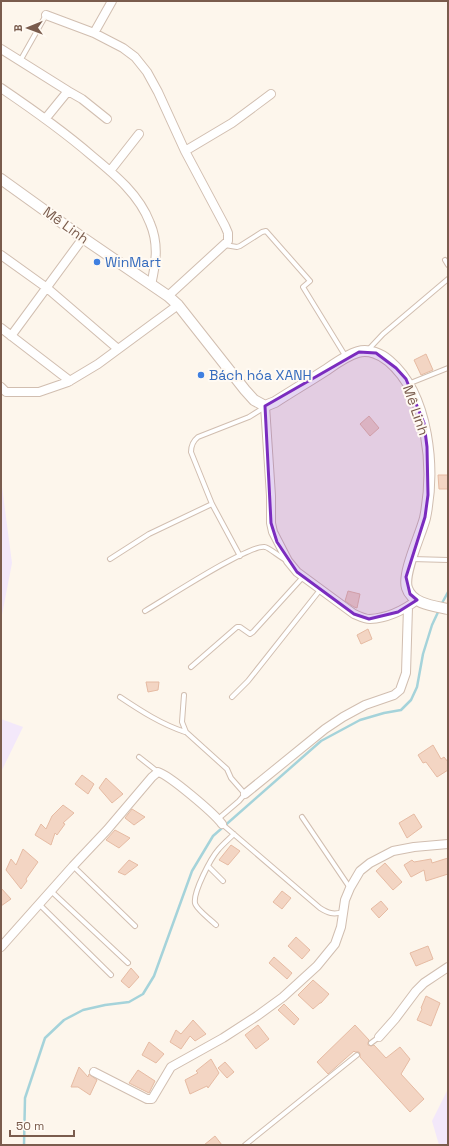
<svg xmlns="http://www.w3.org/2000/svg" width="449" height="1146" viewBox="0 0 449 1146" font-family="'Space Grotesk',sans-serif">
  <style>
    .education { fill: #f3e8fa }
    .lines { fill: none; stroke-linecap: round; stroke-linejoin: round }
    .stream { stroke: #a5d3da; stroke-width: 2.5 }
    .building { fill: #f3d5c3; stroke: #e6bba3 }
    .service-casing { stroke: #d1beb0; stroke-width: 6 }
    .minor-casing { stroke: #d1beb0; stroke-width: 10 }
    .tertiary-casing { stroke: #d1beb0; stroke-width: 12 }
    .service { stroke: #fff; stroke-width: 4 }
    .minor { stroke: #fff; stroke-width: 8 }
    .tertiary { stroke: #fff; stroke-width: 10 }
    .marked { fill: #7b2cbf; fill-opacity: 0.2; stroke: #7b2cbf; stroke-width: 3; stroke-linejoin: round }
    .shop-dot { fill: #3f7fe0; stroke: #fffaf3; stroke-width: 1.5 }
    .labels { text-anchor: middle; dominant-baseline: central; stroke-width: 4; stroke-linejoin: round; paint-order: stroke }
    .street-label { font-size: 14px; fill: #7a5c4d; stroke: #fffaf3 }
    .shop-label { font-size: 14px; fill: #366cbe; stroke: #fffaf3; text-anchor: start }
  </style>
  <rect width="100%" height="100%" fill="#fdf6ec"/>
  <path class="education" d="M1,479l11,84 -11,57z
    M1,719l22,8 -22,45z
    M448,1089v56h-9l-7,-24z"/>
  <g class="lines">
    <path class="stream" d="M441,605l7,-13
      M24,1145l1,-47 20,-60 19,-18 19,-10 22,-5 24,-3 14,-8 11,-18 38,-105 21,-35 108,-95 39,-21 24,-7 17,-3 10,-10 6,-13 6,-33 9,-29 7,-15"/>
  </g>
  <path class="building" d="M426,354l7,16 -12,5 -7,-15z
    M369,416l10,12 -9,8 -10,-12z
    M438,475h10v14h-9z
    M348,591l12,3 -3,14 -3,-1 -9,-6z
    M368,629l4,10 -11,5 -4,-9z
    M146,682h13l-1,8 -10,2z
    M433,745l8,14 3,-2 4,5v8l-11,7 -11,-15 -3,1 -5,-8z
    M82,775l12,9 -6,10 -13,-10z
    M106,778l17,16 -11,9 -13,-15z
    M63,805l11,8 -11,10 2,1 -8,11 -2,-2 -4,12 -16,-10 6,-11 5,5 6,-13z
    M132,809l13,8 -11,8 -9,-7z
    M414,814l8,13 -15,11 -8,-15z
    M115,830l15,8 -11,10 -13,-8z
    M231,845l9,6 -12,14 -9,-5z
    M23,849l15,13 -12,17 1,2 -6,8 -15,-19 5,-11 5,6z
    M448,858v16l-22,7 -2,-11 -13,7 -7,-12 8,-5 2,2 17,-3 1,4z
    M129,860l9,5 -13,10 -7,-3z
    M385,863l17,19 -9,8 -17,-19z
    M1,888l10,11 -10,7z
    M282,891l9,7 -9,11 -9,-7z
    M381,901l7,8 -9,9 -8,-9z
    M296,937l14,13 -8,9 -14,-13z
    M428,946l5,13 -17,7 -6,-13z
    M274,957l18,16 -5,6 -18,-16z
    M131,968l8,9 -10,11 -8,-7z
    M313,980l16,14 -8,9h-1l-7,6 -15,-14z
    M426,996l14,7 -9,23 -14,-6 5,-11 -1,-1z
    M284,1004l15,15 -5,6 -16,-15z
    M193,1020l13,14 -11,7 -5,-5 -9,13 -11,-7 6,-12 5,4z
    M258,1025l11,14 -13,10 -11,-14z
    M355,1025l14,15 -1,3v2l3,1 3,-1 12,13 14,-11 10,12 -9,15 23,25 -14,13 -50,-55v-3l-1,-2h-4l-1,-1 -26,23 -11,-12z
    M149,1042l15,12 -8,9 -14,-8z
    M211,1059l8,14 -11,15 -1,-2 -17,8 -5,-14 13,-7 -2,-2z
    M225,1062l9,10 -7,6 -9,-10z
    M79,1067l9,10 1,-3 8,6 -7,15 -12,-8h-7z
    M138,1070l17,11 -6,12 -20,-10z
    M215,1136l7,9h-18z"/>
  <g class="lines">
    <defs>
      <path id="service" d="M20,61l26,-46
        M225,245l12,2 3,-1 22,-14 4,-1 44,50 -7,6 43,70
        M445,260l3,5
        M368,350l15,-16 65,-55
        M408,384l40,-16
        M240,556l-28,-52 -21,-52c0,-7 2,-11 7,-15l51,-20 16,-10
        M110,559l39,-25 63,-30
        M412,559l36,1
        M145,611c19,-11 104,-67 120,-64 3,0 16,11 21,13
        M191,667l46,-40h3l10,7 3,-2 50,-55
        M184,695l-2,27 4,10 41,37 4,9 14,16 -6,7 -21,18
        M120,697c21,14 41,27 65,35
        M232,697l16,-16 72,-91
        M139,757l19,15
        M302,817l48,71
        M222,824l98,84c8,5 13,7 23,4
        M73,866l62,60
        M208,866l15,15
        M51,891l77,72
        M39,904l72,71
        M216,925c-5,-5 -20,-16 -21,-22 -2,-11 16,-45 23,-53 5,-6 11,-11 16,-16
        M371,1043l8,-6
        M245,1145l112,-90"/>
      <path id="minor" d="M46,15l48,18 29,15 12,9 12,15 11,20 27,59 40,75 3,7v8l-60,55
        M94,33l18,-32
        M1,49l67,42 -22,27
        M1,88c31,21 61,42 90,67 23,19 48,39 59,68 9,21 6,40 1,62
        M68,91l14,8 25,20
        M185,151l47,-28 39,-29
        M110,171l29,-37
        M1,255l46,33 71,61
        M1,328l69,53
        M11,336l72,-98
        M1,387l5,5h33l29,-10 30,-18 80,-59
        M265,406l6,90v27l2,9 15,29 9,11 57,42c5,2 10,5 16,5 17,-1 34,-9 47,-19
        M245,794l80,-65 18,-12 22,-12 29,-10 6,-5 6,-17 2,-66
        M1,947l72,-81 34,-36 45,-53 6,-5c11,3 56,41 64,52
        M379,1037l16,-18 21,-28 8,-8 24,-16
        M94,1072l53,27h5l19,-32 52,-29 34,-22 26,-19 34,-31 18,-22 6,-17 4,-27 5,-12 10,-17 10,-8 23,-12 21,-4 34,-3"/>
      <path id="tertiary" d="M1,179l82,59 85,58 10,9 67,85 9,10 11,6 10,-4c17,-11 34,-21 51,-32 10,-7 21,-15 32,-18 11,-3 23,2 31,9 40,34 46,108 36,157 -4,16 -23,56 -18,70 5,16 27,18 41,21"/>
    </defs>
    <use href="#service" class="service-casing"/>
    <use href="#minor" class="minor-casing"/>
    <use href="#tertiary" class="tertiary-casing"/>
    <use href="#service" class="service"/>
    <use href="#minor" class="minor"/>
    <use href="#tertiary" class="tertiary"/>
  </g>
  <path class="marked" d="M359,352l17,1 20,15 10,11 18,44 3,24 1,48 -3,22 -19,60 4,17 7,6 -19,12 -29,7 -15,-5 -57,-42 -20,-30 -6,-19 -6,-117z"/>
  <g class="shop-dot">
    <circle cx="97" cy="262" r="4"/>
    <circle cx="201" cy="375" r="4"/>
  </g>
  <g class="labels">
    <g class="street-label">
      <text transform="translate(66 225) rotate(36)">Mê Linh</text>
      <text transform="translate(416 410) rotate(71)">Mê Linh</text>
    </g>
    <g class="shop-label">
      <text x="105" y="262">WinMart</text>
      <text x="209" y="375">Bách hóa XANH</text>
    </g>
  </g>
  <rect width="449" height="1146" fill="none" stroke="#7a5c4d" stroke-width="4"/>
  <g transform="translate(28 28) rotate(269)" stroke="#fffaf3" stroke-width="3" paint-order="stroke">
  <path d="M0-3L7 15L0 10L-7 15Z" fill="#7a5c4d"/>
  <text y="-6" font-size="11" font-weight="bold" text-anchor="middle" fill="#7a5c4d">B</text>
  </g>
  <path d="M10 1130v6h64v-6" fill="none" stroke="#7a5c4d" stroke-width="2"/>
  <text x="16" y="1130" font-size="12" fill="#7a5c4d" stroke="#fffaf3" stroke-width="3" paint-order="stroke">50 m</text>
</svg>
